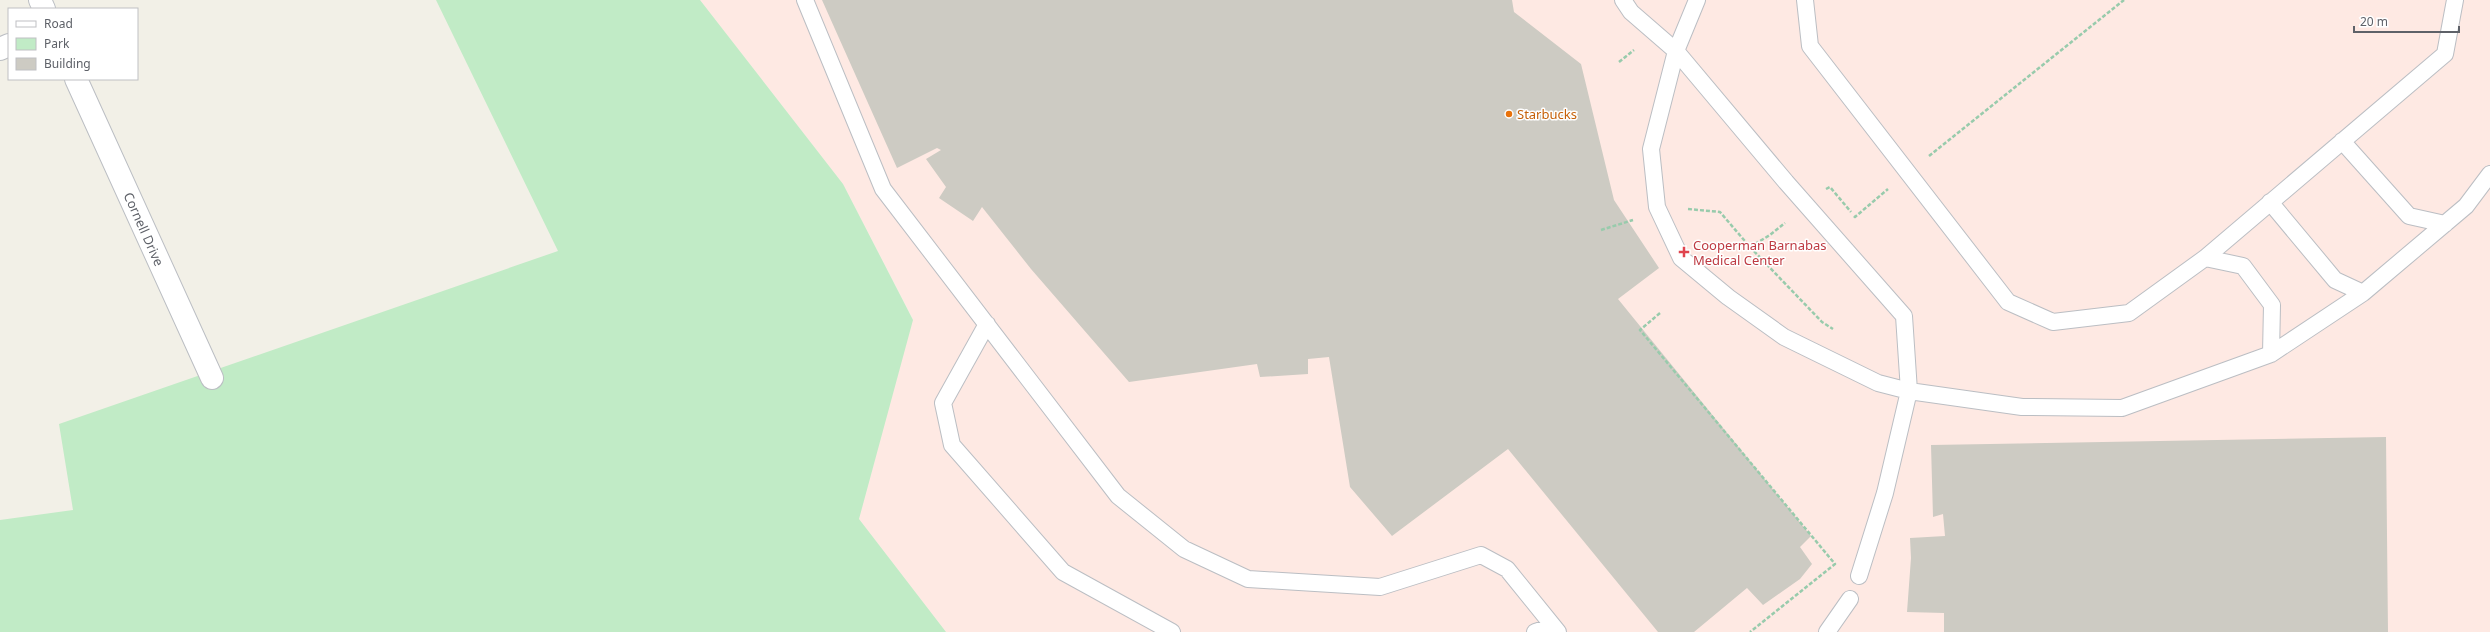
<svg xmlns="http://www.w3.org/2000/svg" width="2490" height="632" viewBox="0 0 2490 632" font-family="'Noto Sans',sans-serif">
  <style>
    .medical { fill: #fee9e3 }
    .green { fill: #c1ebc6 }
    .building { fill: #cdcbc3 }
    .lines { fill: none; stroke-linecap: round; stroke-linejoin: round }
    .lane-casing { stroke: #bbbec3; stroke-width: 18 }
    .street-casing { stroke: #bbbec3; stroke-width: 24 }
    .path { stroke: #98cbac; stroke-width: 2.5; stroke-dasharray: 4 2; stroke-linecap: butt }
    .lane { stroke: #fff; stroke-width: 16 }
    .street { stroke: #fff; stroke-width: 22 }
    .food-dot { fill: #e8710a; stroke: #fff; stroke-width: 1.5 }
    .health-dot { fill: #e0444e; stroke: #fff; stroke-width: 1.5 }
    .labels { text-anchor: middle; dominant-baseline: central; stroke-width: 3; stroke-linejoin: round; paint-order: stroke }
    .food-label { font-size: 13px; fill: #c56008; stroke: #fff; text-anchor: start }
    .street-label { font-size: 13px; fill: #5e6168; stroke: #fff }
    .health-label { font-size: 13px; fill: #be3a42; stroke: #fff; text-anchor: start }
  </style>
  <rect width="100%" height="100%" fill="#f2f0e7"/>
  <path class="medical" d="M700,0h1790v632h-1544l-87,-113 54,-200 -70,-135z"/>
  <path class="green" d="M436,0h264l143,184 70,136 -54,199 87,113h-946v-112l73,-10 -14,-86 499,-173z"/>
  <path class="building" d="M822,0h690l2,12 67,52 33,136 45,68 -41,31 193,237 -11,11 12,17 -12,15 -37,26 -16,-17 -53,44h-36l-150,-183 -116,87 -42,-49 -21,-130 -21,2v15l-48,3 -3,-13 -128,18 -98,-113 -49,-62 -9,14 -34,-23 7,-11 -20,-28 15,-9 -4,-2 -40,20z
    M2386,437l2,195h-444v-19l-37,-1 4,-54 -1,-20 35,-2 -2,-22 -10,3 -2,-72z"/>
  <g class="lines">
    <defs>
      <path id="lane" d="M805,0l78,189 235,307 66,53 64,30 132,8 101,-32 26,14 51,63
        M1623,0l8,12 45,39 110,131 118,134 5,75 -24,102 -26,83
        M1697,0l-21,51 -25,98 6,58 24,51 47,39 56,40 94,46 31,8 113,16 100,1 149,-54 92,-61 103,-87 24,-32
        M1805,0l5,46 198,256 45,20 76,-9 76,-55 240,-204 10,-54
        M2342,141l67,75 36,8
        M2270,202l65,78 28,13
        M2205,258l38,8 29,39 -1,49
        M987,324l-44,79 9,42 111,127 109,60
        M1535,632l18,-6
        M1827,632l23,-33"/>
      <path id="street" d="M40,0l4,9
        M0,49l9,-4
        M76,79l136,299"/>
    </defs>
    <use href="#lane" class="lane-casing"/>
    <use href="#street" class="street-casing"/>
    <path class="path" d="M1619,62l15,-12
      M1929,156l195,-156
      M1826,189l4,-2 21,25
      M1688,209l32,3 30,35 72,75 11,7
      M1854,216l1,1 33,-28
      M1601,230l32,-10
      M1750,247l20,-12 15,-12
      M1660,313l-20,17 195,234 -85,68"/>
    <use href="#lane" class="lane"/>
    <use href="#street" class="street"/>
  </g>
  <circle class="food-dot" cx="1509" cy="114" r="4"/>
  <path class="health-dot" d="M1682 246h4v4h4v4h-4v4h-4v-4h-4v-4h4z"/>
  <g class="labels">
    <g class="food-label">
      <text x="1517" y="114">Starbucks</text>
    </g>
    <g class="street-label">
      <text transform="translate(144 229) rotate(66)">Cornell Drive</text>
    </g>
    <g class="health-label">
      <text x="1693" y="245">Cooperman Barnabas<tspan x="1693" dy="15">Medical Center</tspan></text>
    </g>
  </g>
  <rect x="8" y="8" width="130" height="72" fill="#ffffff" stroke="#bfc0c3"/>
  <rect x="16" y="21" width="20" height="6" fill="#ffffff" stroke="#bfc0c3"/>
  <text x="44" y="28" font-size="12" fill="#5e6168">Road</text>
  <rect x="16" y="38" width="20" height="12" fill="#c1ebc6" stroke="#bfc0c3"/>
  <text x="44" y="48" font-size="12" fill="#5e6168">Park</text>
  <rect x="16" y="58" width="20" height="12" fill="#cdcbc3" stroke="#bfc0c3"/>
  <text x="44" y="68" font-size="12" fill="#5e6168">Building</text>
  <path d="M2354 26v6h105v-6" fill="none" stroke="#5e6168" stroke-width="2"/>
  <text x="2360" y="26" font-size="12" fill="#5e6168" stroke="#ffffff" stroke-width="3" paint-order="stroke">20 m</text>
</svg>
